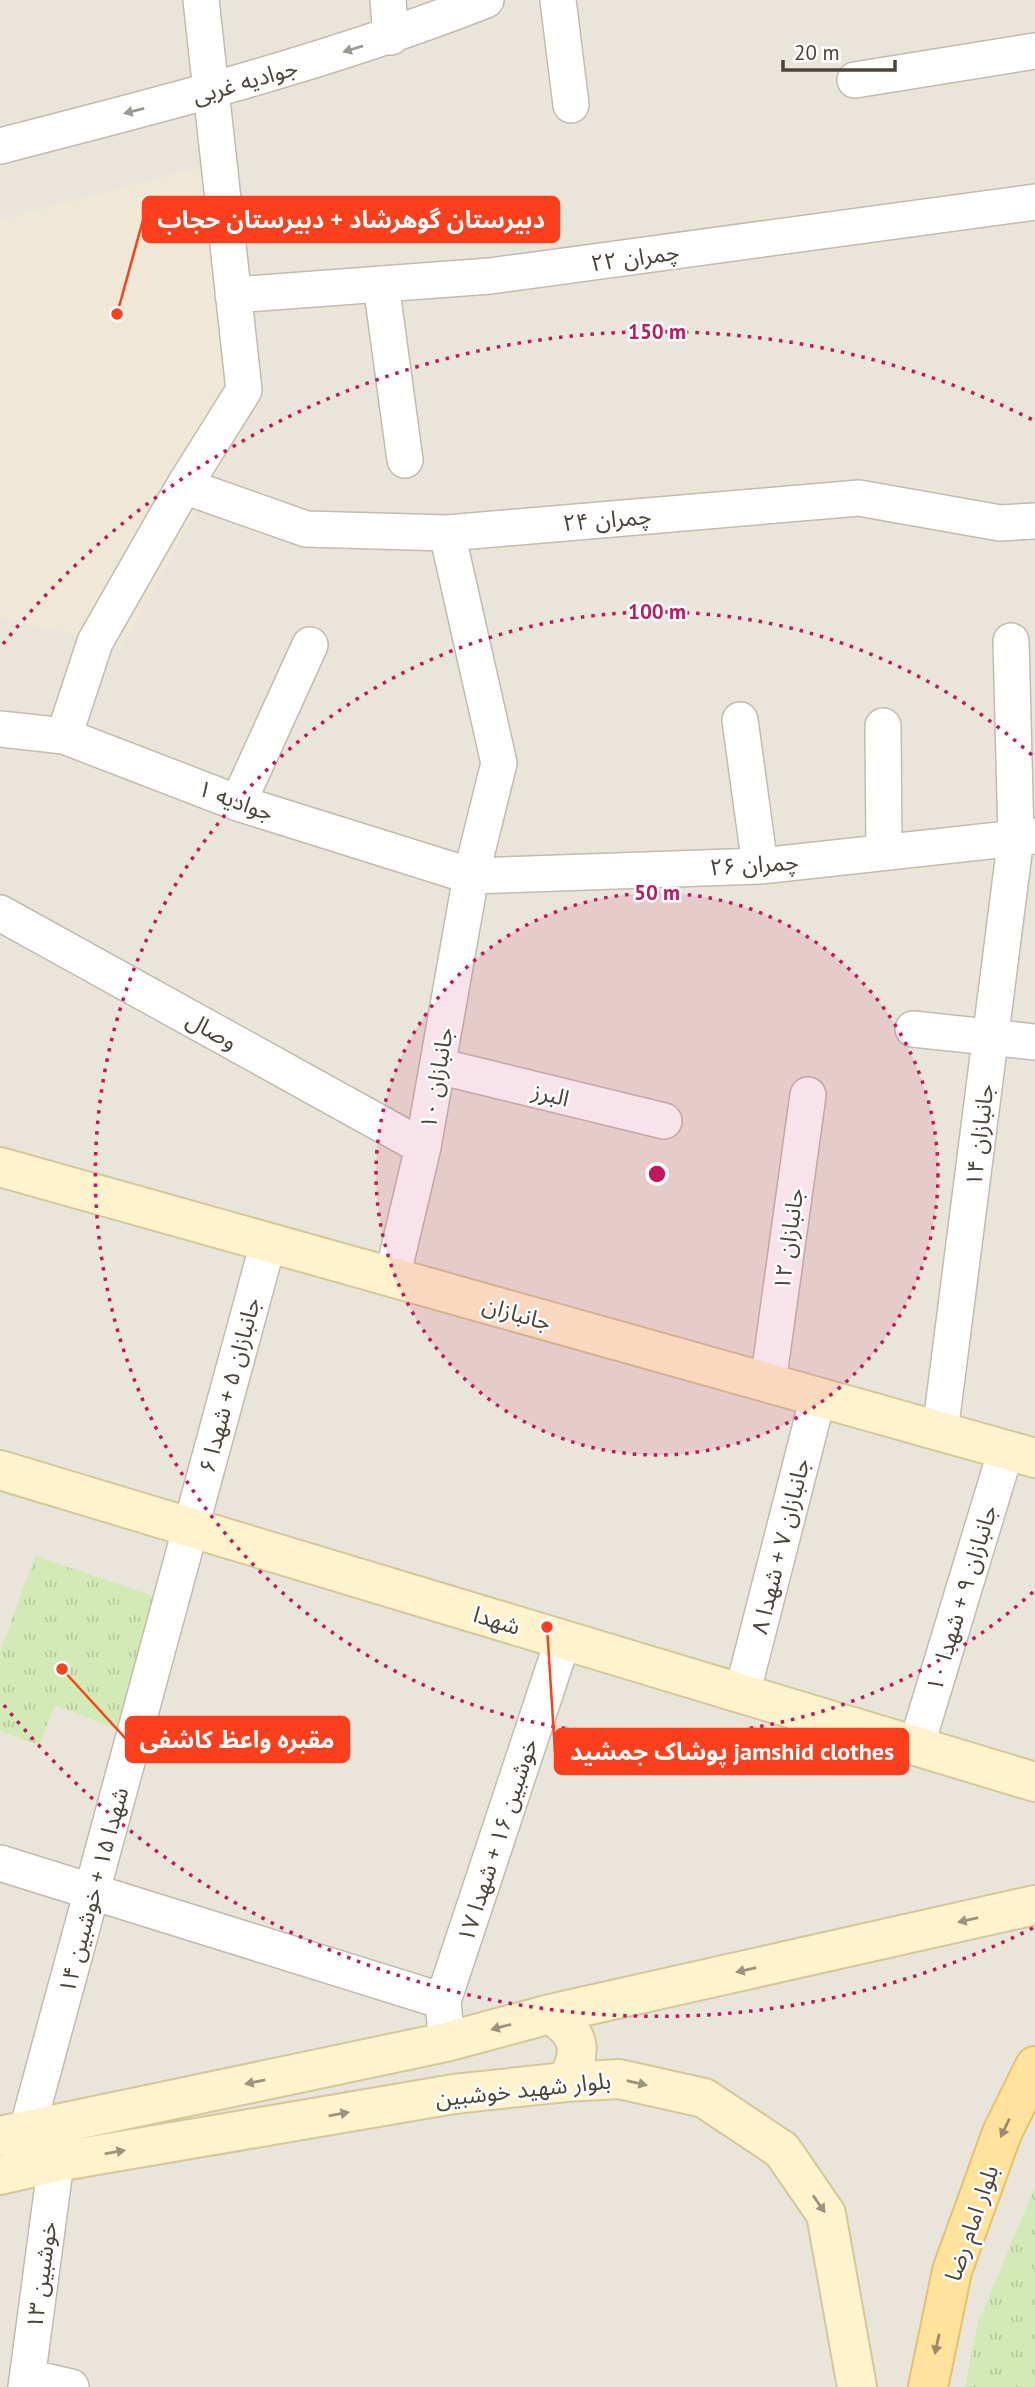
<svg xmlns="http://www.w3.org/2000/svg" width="1035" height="2387" viewBox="0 0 1035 2387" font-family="'PT Sans','Noto Sans Arabic',sans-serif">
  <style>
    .residential { fill: #eae5da }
    .education { fill: #efe8d6 }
    .grass { fill: url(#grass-tufts) }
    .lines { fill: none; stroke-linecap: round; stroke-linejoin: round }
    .street-casing { stroke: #c2bbae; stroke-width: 38 }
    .secondary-casing { stroke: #d6c79b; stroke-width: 42 }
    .primary-casing { stroke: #e6c16a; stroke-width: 42 }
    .street { stroke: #fff; stroke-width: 35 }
    .secondary { stroke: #fff3cd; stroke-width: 38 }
    .primary { stroke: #ffe39c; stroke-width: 38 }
    .oneway { fill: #9c9892 }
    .oneway2 { fill: #9c937c }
    .oneway3 { fill: #9c8c66 }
    .ring { fill: none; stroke: #c2185b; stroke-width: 3.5; stroke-dasharray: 3.5 7 }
    .labels { text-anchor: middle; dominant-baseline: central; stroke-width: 5; stroke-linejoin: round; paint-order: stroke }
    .street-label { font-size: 23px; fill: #4b4439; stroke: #fff }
    .centre { fill: #c2185b; stroke: #fff; stroke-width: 3.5 }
    .ring-label { font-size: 21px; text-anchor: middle; font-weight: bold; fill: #c2185b; stroke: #fff; stroke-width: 5; stroke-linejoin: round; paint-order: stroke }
    .leader { fill: none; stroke: #fc3f1d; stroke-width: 2.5 }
    .callout-dot { fill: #fc3f1d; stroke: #fff; stroke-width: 2.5 }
    .callout { fill: #fc3f1d; stroke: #fc3f1d; stroke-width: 2.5 }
    .callout-label { font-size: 24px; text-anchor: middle; font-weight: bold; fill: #fff }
  </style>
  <defs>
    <pattern id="grass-tufts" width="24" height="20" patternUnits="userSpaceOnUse" patternTransform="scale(1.75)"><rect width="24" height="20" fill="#d2eab5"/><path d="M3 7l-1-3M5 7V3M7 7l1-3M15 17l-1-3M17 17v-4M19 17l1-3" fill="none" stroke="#b6ca9c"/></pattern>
  </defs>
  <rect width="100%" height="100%" fill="#f6f3ec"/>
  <path class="residential" d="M0,0h1035v2387h-1035z"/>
  <path class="education" d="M204,166l49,242 -131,238 -122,-29v-397z"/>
  <path class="grass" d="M35,1556l130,44 -46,130 -64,-25 -16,40 -39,-14v-79z
    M1035,2186v201h-70l12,-61z"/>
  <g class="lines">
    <defs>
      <path id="street" d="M388,0l3,37
        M558,0l13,105
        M855,80l180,-29
        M0,146c164,-42 328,-84 486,-146
        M381,284l24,176
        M233,295l257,-19 545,-74
        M184,486l122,43 141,4 412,-35 141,25 35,-2
        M740,720l20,146
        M883,726l1,126
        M0,729l64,7 174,67 233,73 289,-10 275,-30
        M64,736l31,-94 89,-156 60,-96 -43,-390
        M238,803l72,-158
        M0,913l423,234
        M913,1029l122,13
        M438,1066l226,55
        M392,1278l31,-131 48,-271 28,-113 -52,-230
        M768,1383l40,-288
        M940,1432l76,-595 -5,-196
        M742,1694l76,-297
        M916,1747l90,-297
        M0,1863l443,138
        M445,2024l-2,-23 120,-361
        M27,2130l241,-887
        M28,2377l43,10
        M26,2387l30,-225"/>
      <path id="secondary" d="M0,1167l1035,291
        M0,1470l1035,312
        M550,2014c30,19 34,37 16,68
        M0,2136l446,-94 104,-28 485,-109
        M0,2175l56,-13 398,-68 112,-12 53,-3 85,19 78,52 44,64 31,173"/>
      <path id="primary" d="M928,2387l24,-116 50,-138 33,-67"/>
    </defs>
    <use href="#street" class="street-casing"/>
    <use href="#secondary" class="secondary-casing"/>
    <use href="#primary" class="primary-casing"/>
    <use href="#street" class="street"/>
    <use href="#secondary" class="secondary"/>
    <use href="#primary" class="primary"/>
  </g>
  <defs><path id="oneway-solid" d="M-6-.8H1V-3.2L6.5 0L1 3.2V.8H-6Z" transform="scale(1.75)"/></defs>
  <g class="oneway">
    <use href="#oneway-solid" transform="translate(353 49) rotate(163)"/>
    <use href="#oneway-solid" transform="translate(134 111) rotate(166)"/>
  </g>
  <g class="oneway2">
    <use href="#oneway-solid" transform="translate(968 1920) rotate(167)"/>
    <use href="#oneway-solid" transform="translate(746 1970) rotate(167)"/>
    <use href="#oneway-solid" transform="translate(501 2027) rotate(165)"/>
    <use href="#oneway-solid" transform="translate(255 2082) rotate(168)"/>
    <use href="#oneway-solid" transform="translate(637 2083) rotate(13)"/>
    <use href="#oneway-solid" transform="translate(339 2114) rotate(-10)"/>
    <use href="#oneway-solid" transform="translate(115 2152) rotate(-10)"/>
    <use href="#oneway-solid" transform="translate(819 2204) rotate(55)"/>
  </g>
  <g class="oneway3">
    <use href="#oneway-solid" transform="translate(1005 2128) rotate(115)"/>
    <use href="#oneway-solid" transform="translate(937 2344) rotate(102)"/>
  </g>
  <circle cx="657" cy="1174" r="281" fill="#c2185b" fill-opacity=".12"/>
  <g class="ring">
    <circle cx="657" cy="1174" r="281"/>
    <path d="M1033 1592A562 562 0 1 1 1033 756"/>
    <path d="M1033 1928A842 842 0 0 1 3 1704M3 644A842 842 0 0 1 1033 420"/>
  </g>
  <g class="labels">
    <g class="street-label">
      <text transform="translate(245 81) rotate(-16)">جوادیه غربی</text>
      <text transform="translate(635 257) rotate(-8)">چمران ۲۲</text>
      <text transform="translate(607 519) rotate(-5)">چمران ۲۴</text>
      <text transform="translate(236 800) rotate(20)">جوادیه ۱</text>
      <text transform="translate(754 864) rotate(-4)">چمران ۲۶</text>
      <text transform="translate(212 1030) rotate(29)">وصال</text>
      <text transform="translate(436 1078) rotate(-80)">جانبازان ۱۰</text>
      <text transform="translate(551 1094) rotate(14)">البرز</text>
      <text transform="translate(979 1135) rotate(-83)">جانبازان ۱۴</text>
      <text transform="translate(788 1239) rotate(-82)">جانبازان ۱۲</text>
      <text transform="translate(517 1313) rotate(16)">جانبازان</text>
      <text transform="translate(229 1385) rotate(-75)">جانبازان ۵ + شهدا ۶</text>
      <text transform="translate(780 1546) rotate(-76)">جانبازان ۷ + شهدا ۸</text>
      <text transform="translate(961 1598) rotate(-73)">جانبازان ۹ + شهدا ۱۰</text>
      <text transform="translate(497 1620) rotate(17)">شهدا</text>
      <text transform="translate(497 1840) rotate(-72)">خوشبین ۱۶ + شهدا ۱۷</text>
      <text transform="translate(93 1890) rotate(-75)">شهدا ۱۵ + خوشبین ۱۴</text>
      <text transform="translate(523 2089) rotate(-6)">بلوار شهید خوشبین</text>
      <text transform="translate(971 2223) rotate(-71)">بلوار امام رضا</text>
      <text transform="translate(41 2275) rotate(-82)">خوشبین ۱۳</text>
    </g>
  </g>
  <circle cx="657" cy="1174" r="10" class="centre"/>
  <g class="ring-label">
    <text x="657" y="339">150 m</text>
    <text x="657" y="619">100 m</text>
    <text x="657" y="900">50 m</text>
  </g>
  <path class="leader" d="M117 314L143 220M62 1669L126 1739M547 1627L555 1752"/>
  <g class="callout-dot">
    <circle cx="117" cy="314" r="7"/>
    <circle cx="62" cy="1669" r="7"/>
    <circle cx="547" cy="1627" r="7"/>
  </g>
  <g class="callout">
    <rect x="143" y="197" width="416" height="45" rx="7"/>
    <rect x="126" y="1717" width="223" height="45" rx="7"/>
    <rect x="555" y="1729" width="353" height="45" rx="7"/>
  </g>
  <g class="callout-label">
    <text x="351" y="228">دبیرستان گوهرشاد + دبیرستان حجاب</text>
    <text x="237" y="1748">مقبره واعظ کاشفی</text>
    <text x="732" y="1760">پوشاک جمشید jamshid clothes</text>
  </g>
  <path d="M783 60v10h112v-10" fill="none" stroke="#4b4439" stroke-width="3.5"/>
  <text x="794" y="60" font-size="21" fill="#4b4439" stroke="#ffffff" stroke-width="5" paint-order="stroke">20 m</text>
</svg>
